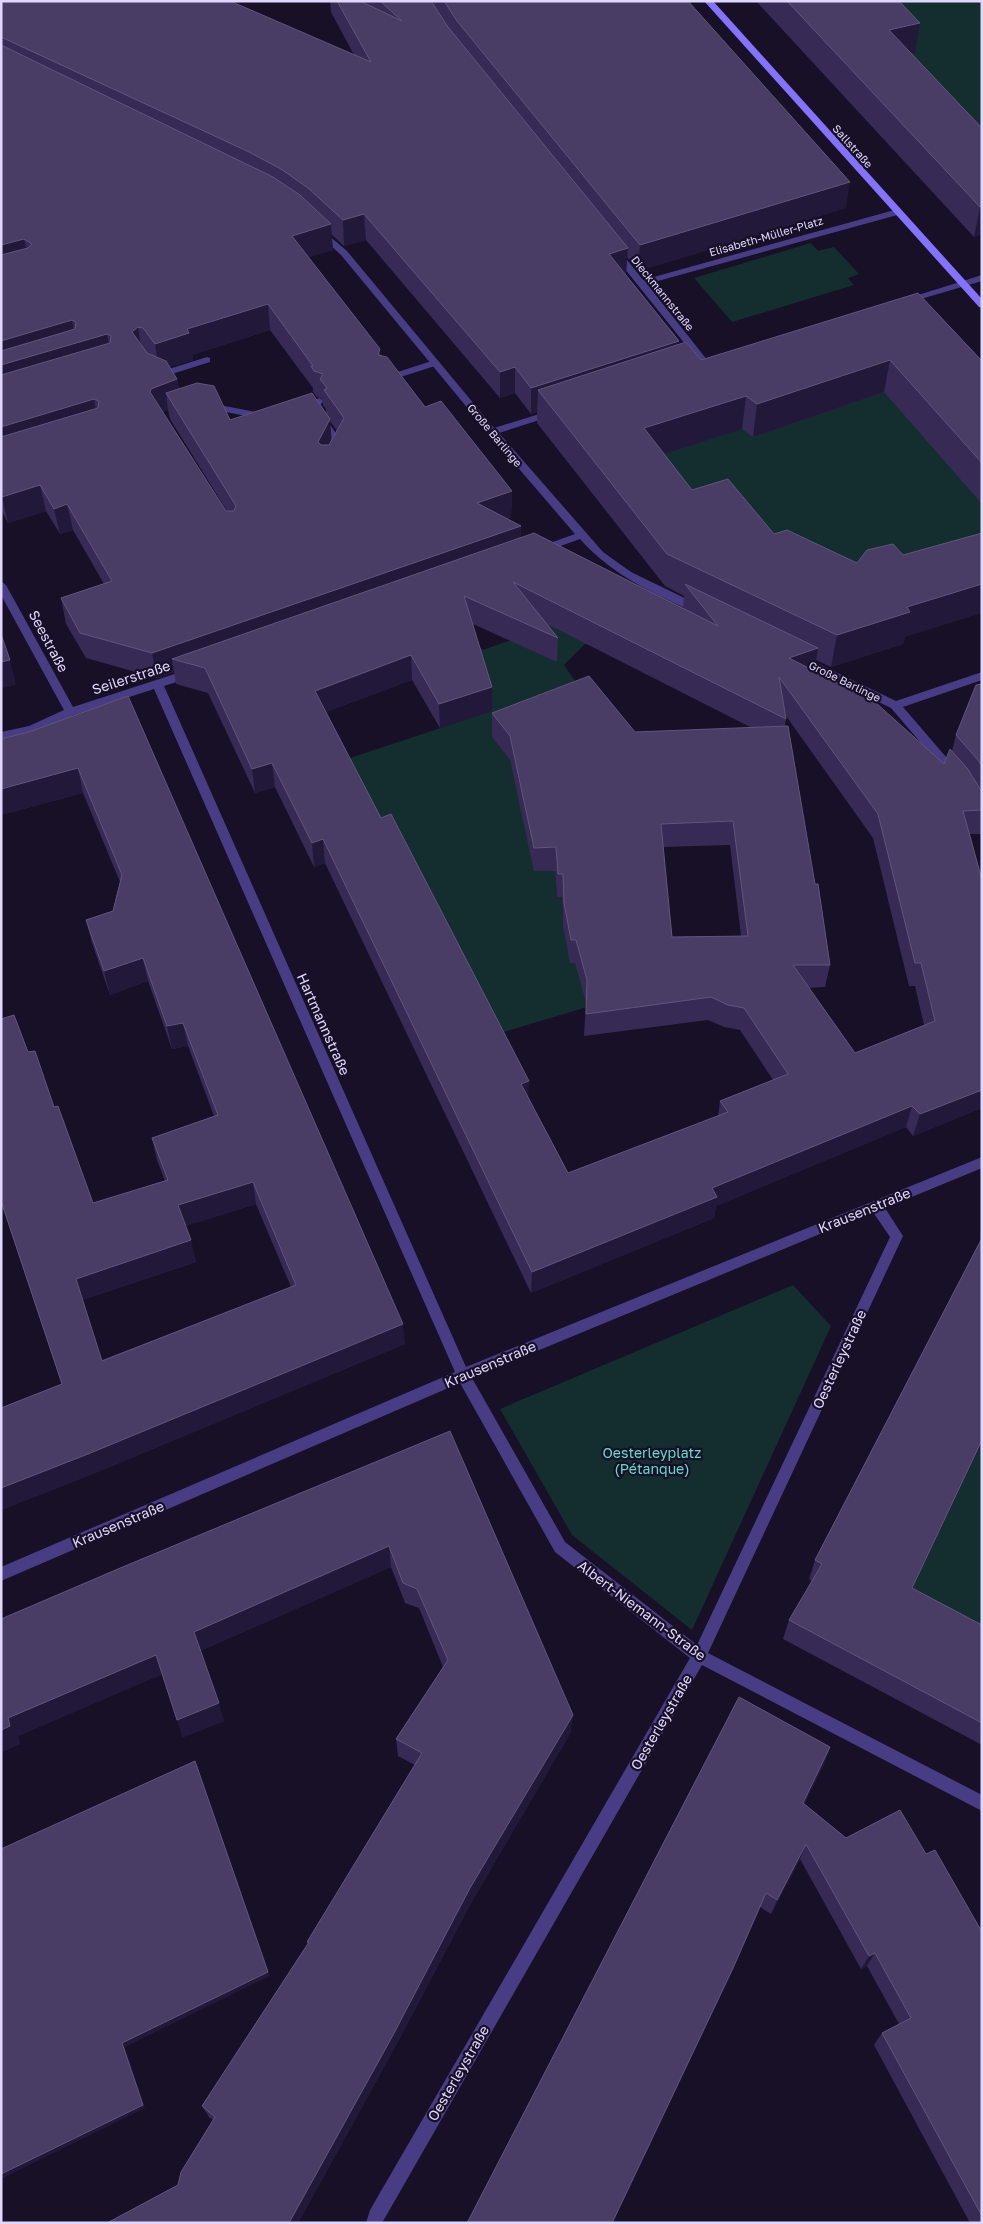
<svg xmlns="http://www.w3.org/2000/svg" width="983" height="2224" viewBox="0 0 983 2224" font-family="'Golos Text',sans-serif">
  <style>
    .green { fill: #142e30 }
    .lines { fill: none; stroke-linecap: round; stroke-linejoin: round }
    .lane { fill: #483d84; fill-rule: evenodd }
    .street { fill: #483d84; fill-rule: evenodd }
    .secondary { fill: #8572fa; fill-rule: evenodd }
    .wall { fill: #372a54; fill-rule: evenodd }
    .shaded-wall { fill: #22183a }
    .building { fill: #493d66; stroke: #61557e; fill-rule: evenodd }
    .labels { text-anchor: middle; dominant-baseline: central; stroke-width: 4.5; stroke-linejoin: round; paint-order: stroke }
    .far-street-label { font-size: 11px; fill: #e0d7fe; stroke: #171027 }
    .street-label { font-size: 14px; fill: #e0d7fe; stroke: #171027 }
    .park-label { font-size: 14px; fill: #65dccc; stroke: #171027 }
  </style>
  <rect width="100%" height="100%" fill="#171027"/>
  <path class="green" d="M813,1h169v164z
    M811,243l7,8 16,-4 25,27 -11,4 6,7 -122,37 -38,-44z
    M882,371l100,128v64l-130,31 -210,-133 100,-32z
    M546,621l43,19 -25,25 24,35 -95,37 17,23 7,29 38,82 2,26h5l1,29 40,37 -16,44 -93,28 -153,-274 151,-50 -13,-64 4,3 52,-19z
    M793,1285l38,41 -139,304 -120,-95 -72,-126z
    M982,1442v187l-79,-22z"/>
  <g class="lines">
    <path class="lane" d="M207,357l3,1v4l-54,17 -5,-3 2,-2z
      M435,360l5,3 -2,2 -53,17 -5,-3 2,-2z
      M319,398l5,3 -6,6 26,38 -4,8h-8l-1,-2 3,-6 -27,-39z
      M209,403l57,11 5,3 -5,3 -60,-12 -2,-2z"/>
    <path class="street" d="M898,209l3,1v4l-254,70 61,77v4h-6l-90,-112 5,-3 3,1 23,29z
      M320,228l27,23 147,177 55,-17h6v4l-56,18 104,119 28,20 72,35v6h-8c-43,-21 -82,-37 -115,-74l-36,13h-8v-4l39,-14 -86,-100 -148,-179 -24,-22 -2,-2z
      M982,275v6l-78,23 -5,-3z
      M1,581l5,4 67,122 114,-37h8l1,3 -1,3 -31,10 302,681 516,-210v11l-97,40 18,28 -195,417 274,142v16l-280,-146 -320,558h-16l4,-13 320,-552 -135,-106 -95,-169 -459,198v-14l454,-195 -301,-683 -80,26 -38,17 -35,8v-8l28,-6 35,-16 -63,-115zM873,1212l17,25 -193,408 -132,-103 -93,-164z
      M800,655l96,46 86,-29v8l-79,27 56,65 2,3 -2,3h-8l-60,-70 -95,-46 -1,-3z"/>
    <path class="secondary" d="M704,1h9l269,298v9l-3,-1z"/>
  </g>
  <path class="wall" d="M1,1h231l-1,1 123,53 -23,-43 -1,-11h358l158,207 -208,63 -11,-14 -1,17h-1l54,67v4l22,15 217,-67 64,68v143l-98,-112 -131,45 -11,-8 -78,25 28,36 82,44 131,103 -2,7 -72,23 -15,-7 -2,11 130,93 8,-13 4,-16 26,-51v150h-12l12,46v228l-69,28 -7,-9 -190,79 -2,12 -183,75 -206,-430 -11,4 -39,-80 -20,6 -47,-100 -32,-9 -2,-12 -17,6 -71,-20 -20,-34 -5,-26 43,-14 -31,-54 -13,4 -14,-23 -38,12 -7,-13zM331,234l13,12 22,-6 134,158 15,-5 16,21 6,-2v11l128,163 19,10 -1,12 -162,-71 -14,-18 4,-2 1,-26 -87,-84 -44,-52 -73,-98 25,-7zM270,330l43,58v4l4,5 5,2 1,6 3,4v5l-96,6 -51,-31 -2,-10 -8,-12 24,-7 -1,-5zM168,410l2,9 57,92h-1l-63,-99zM330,421l7,10 -6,10zM473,624l84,38 1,-24 -11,-14 205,104 -117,4 -143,-19v24l18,23 24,111h21l2,26h5l1,29 7,37h5l11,39 -2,34 124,-16 16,7 16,3 33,50 -53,21 -2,15 -150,57 -187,-355 -55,-106 86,-32 28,48 52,-17zM786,716l87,122 36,148h6l9,39 -69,28 -46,-65 16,-1 5,-22 -45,-239 1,-7zM730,845l11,91 -69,1 -9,-90z
    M756,1h143l16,52 -3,1 70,74v106l-8,3z
    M128,696l277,648 -310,129 -94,37v-102l61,-24 -34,-332 26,55 39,96 72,-22 -8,-21 -5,-22 62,-22 -26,-70 -16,3 -24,-68 -38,14 -18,-52 -6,-23 27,-9 7,-29 -37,-89 -82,22v-76l28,-7zM256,1204l35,83 -189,73 -20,-60 114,-38 -11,-36z
    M982,1238v204l-70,146 70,37v120l-199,-106 6,-19 23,-39 -3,-2 6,-19z
    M450,1431l121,301 -100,171 -77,146 -96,174h-191l71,-38 35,-65 -4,-3 -7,-11 106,-162 -1,-2 108,-177 -17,-9 -2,-17 47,-72 -24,-59 -14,-5 -14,-36 -191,84 24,70 -41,16 -21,-63 -144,62 2,8 -19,8v-133z
    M830,1747l-6,17 -20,40 42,34 80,16 56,78v291h-12l-96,-178 8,-12 17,-9 -32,-58 -6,3 -61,-110 -29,55 -11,-7 -32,74 -261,242z"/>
  <path class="shaded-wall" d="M920,23l-5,30 -30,7 4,-30z
    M850,182l-4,26 -208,63 2,-26z
    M982,206v28l-8,3 6,-30z
    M364,214l2,26 -22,6 -1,-26z
    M331,224l2,26 -39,12 -2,-26z
    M24,239l6,26 -29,8v-28z
    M628,248l-2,26 -19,6 2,-26z
    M268,304l2,26 -78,25 1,5 -34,10 -4,-26 32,-15z
    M72,320l4,23 31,-9 5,26 -111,33v-52z
    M138,327l4,26 -10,-21z
    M679,341l-2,26 -139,23 -1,22 -6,2v-26z
    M890,360l-6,32 -131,45 4,-33z
    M515,367v26l-15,5v-26z
    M177,379l4,26 -15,-12 2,17 -13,5 -5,-23 1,-3z
    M746,396l-4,33 -100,32 2,-33z
    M94,399l4,26 -97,30v-28z
    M330,419l2,26 -12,23 -2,-26z
    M40,485l6,26 -38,12 -6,-26z
    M512,491l-1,26 -34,12v-26z
    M67,504l6,26 -13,4 -6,-25z
    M521,526v25l-349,108 2,13 -17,6 -5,-25z
    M982,584v29l-77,24 -2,7 -72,23 6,-32 70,-28z
    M818,648l-4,25 -25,-15z
    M411,655l1,25 -94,35 -3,-24z
    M10,660l6,25 -15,3v-26z
    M492,687v24l-52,17 -1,-24z
    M272,763l3,24 -20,6 -3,-24z
    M78,768l5,25 -82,22v-26z
    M323,839l2,24 -11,4 -2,-24z
    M143,958l5,23 -38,14 -6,-24z
    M183,1023l5,23 -16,3 -5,-23z
    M529,1081l-1,22 -7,-19z
    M982,1090v18l-69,28 7,-22z
    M912,1106l-6,21 -190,79 -2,12 -183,75 1,-21 180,-84z
    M253,1182l3,22 -73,23 -5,-22z
    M191,1240l5,22 -114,38 -6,-21z
    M403,1324l2,20 -310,129 -94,37v-22z
    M982,1440v2l-79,165 9,-19z
    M389,1546l2,21 -191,84 -6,-19z
    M156,1655l7,19 -145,62 2,8 -19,8v-22l7,-12z
    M219,1703l5,18 -41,16 -6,-17z
    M573,1715l-2,17 -100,171 -77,146 -96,174h-9l181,-335z
    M830,1747l-6,17 -28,55 7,-16z
    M195,1761l75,215 -145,71 20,61 -144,71v-5l121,-131z
    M806,1844l-6,15 -29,55 6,-14z
    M760,1907l-32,74 -115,242h-1z
    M875,1953l-8,13 -6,3 8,-13z"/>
  <path class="building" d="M1,1h229l141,61 -34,-61h23l42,20 -22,-20h51l17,26 180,221 -19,6 70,87 -148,47 -16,-21 -15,5 -136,-158 -21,6 -35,-32 -27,-19 -34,-18 -246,-114z
    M444,1h244l162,181 -210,63 -183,-224z
    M787,1h112l21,22 -31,7 93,98v78l-2,1z
    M1,45l272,132 27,18 31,29 -39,12 88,113 -2,6 9,2 38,50 16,-6 71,90 -35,12 44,23 -369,127 -72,-20 -19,-35 51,-17 -45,-77 -13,5 -14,-24 -38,12 -1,-2v-58l97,-29 1,-7 -5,-2 -93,28v-52l109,-32 1,-7 -4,-2 -106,31v-14l74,-22 1,-7 -4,-2 -71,21v-86l27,-7 4,-4 -8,-5 -23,6zM268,304l45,62h-2l3,5 9,3 -3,5 7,9 -3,2 20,28 -15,27h-8l-3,-3 12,-23 -18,-26 -82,27 -16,-34 -17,-3 -31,10 70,113 -2,5h-8l-76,-119 1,-3 26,-10 -11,-18 -19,-8 -15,-21 6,-5 5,1 12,16 34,-11 -2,-4z
    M918,293l64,68v102l-92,-103 -133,44 -11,-8 -102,32 48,62 36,-11 46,55 13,-4 70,33 10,-13 26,-6 10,11 79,-22v51l-75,23 3,5 -73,23 -170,-81 -129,-164 148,-48 15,18z
    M534,533l184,93 -33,-42 133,64 -29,10 86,44 69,62 6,-15 17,19 15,24v18l-19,1 19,69v210l-62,24 -8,-8 -200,82 5,9 -185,75 -209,-433 -11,4 -40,-80 -20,6 -47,-101 -33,-9zM513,582l273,137 -7,-42 99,137 37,149h6l14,58 -80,32 -62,-88h37l-12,-81h-3l-27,-158 -153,6 -46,-56 -97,37 18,23 24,112 22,-1 2,27h5l1,29 7,37h5l11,40 -1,34 125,-17 17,8 16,3 44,66 -68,27 8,11 -160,61 -47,-89 8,-3 -138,-267 -10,4 -66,-127 96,-36 28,49 53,-17 -28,-91 94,42zM733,821l15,115 -76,1 -11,-113z
    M1,634l9,26 -9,2z
    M982,684v82l-4,-6 -22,-25 20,-50z
    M128,696l275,628 -315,130 -87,34v-80l61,-24 -61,-183v-182l13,-4 14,37 7,-1 19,56 4,-1 35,97 75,-23 -16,-42 66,-23 -35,-92 -16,3 -24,-68 -39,13 -18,-51 27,-9 9,-36 -44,-107 -77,21v-50l28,-7zM253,1182l43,103 -194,76 -26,-82 115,-39 -13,-35z
    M982,1238v202l-70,148 70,37v98l-193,-103 33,-56 -7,-4z
    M450,1431l123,284 -103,173 -78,149 -103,186h-182l71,-38 3,-13 34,-55 -13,-11 107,-164h-2l115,-189 -26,-14 52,-79 -31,-71 -14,-6 -14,-37 -195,86 25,71 -42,17 -21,-65 -148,63 2,8 -9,4v-111l124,-53z
    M739,1697l91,50 -27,56 43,35 54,-28 26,44 9,-4 47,82v284l-100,-183 29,-15 -36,-65 -6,3 -63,-112 -29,56 -11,-7 -33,75 -121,255h-145z
    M195,1761l73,211 -146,71 21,62 -142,69v-325z"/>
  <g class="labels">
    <g class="far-street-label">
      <text transform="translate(853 146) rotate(48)">Sallstraße</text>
      <text transform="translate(766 236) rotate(-16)">Elisabeth-Müller-Platz</text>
      <text transform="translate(663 293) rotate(51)">Dieckmannstraße</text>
      <text transform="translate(495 435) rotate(50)">Große Barlinge</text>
      <text transform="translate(845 681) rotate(26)">Große Barlinge</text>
    </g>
    <g class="street-label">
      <text transform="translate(49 641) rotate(62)">Seestraße</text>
      <text transform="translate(131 677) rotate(-18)">Seilerstraße</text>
      <text transform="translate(324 1024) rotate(66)">Hartmannstraße</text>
      <text transform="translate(864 1210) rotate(-22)">Krausenstraße</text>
      <text transform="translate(839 1359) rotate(-65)">Oesterleystraße</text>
      <text transform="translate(490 1364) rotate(-23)">Krausenstraße</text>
      <text transform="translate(118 1524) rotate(-23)">Krausenstraße</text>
      <text transform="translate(642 1610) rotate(37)">Albert-Niemann-Straße</text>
      <text transform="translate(661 1722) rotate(-60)">Oesterleystraße</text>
      <text transform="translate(458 2073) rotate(-60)">Oesterleystraße</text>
    </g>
    <g class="park-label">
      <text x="652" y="1452">Oesterleyplatz<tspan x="652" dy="16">(Pétanque)</tspan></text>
    </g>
  </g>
  <rect width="983" height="2224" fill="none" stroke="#e0d7fe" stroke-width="5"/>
</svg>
